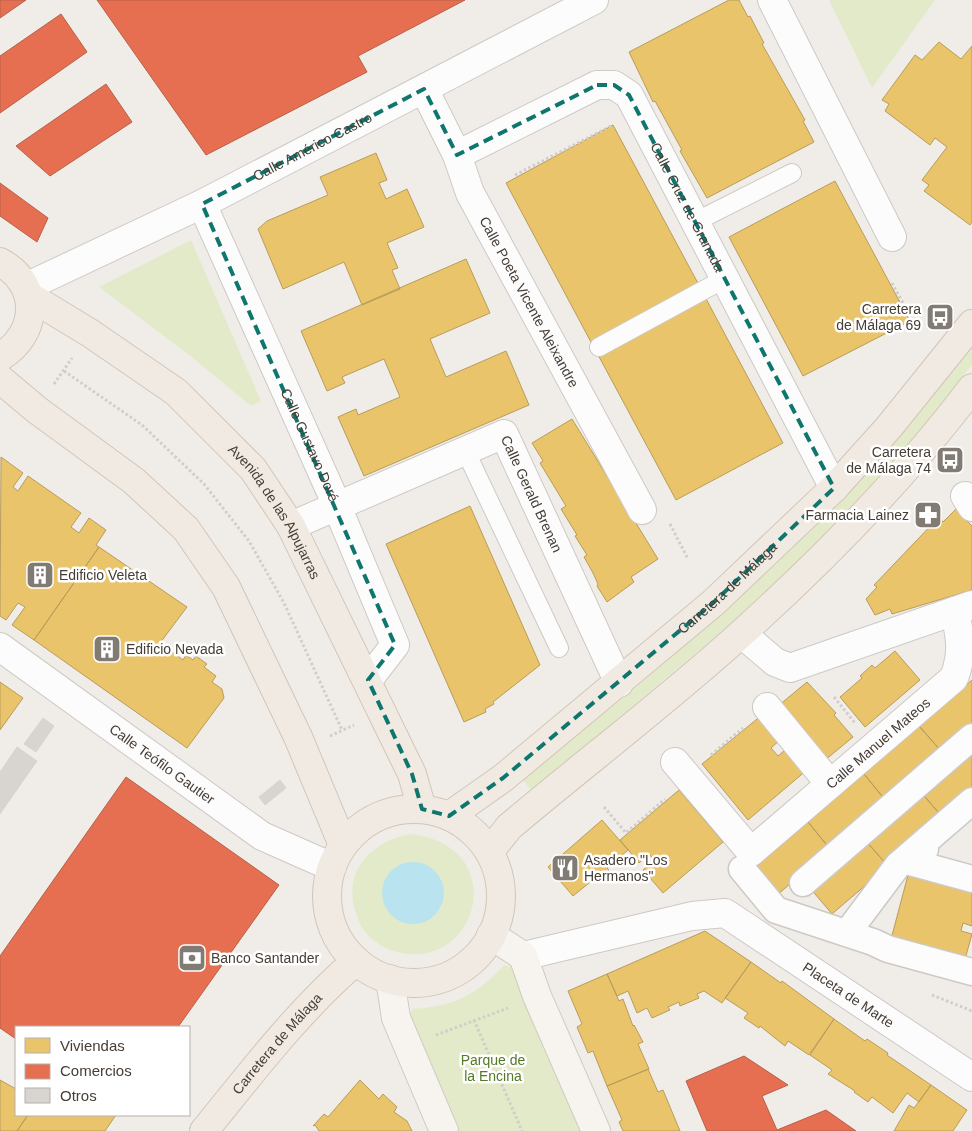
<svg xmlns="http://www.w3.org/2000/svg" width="972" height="1131" viewBox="0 0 972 1131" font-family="Helvetica,sans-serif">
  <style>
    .green { fill: #e3eac9; fill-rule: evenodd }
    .water { fill: #b9e3ef }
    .homes { fill: #e9c46a; stroke: #b89c5a }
    .shops { fill: #e76f51; stroke: #b76049 }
    .building { fill: #d8d4d0; stroke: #d8d4cf }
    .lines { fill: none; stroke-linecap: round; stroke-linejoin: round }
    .service-casing { stroke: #cdc9c5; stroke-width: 20 }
    .pedestrian-casing { stroke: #cdc9c5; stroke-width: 29 }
    .minor-casing { stroke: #cdc9c5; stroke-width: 30 }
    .tertiary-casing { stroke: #cdc9c5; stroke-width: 30 }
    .secondary-casing { stroke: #d1cac1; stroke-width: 30 }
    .primary-casing { stroke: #d2c5b6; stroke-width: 30 }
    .path { stroke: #d1cdca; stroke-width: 3; stroke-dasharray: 2.5 2.5; stroke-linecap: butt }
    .service { stroke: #fdfcfc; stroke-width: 18 }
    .pedestrian { stroke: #fdfcfc; stroke-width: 26 }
    .minor { stroke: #fdfcfc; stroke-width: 28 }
    .tertiary { stroke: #fdfcfc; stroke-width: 28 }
    .secondary { stroke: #f7f3ee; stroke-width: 28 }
    .primary { stroke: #f1eae3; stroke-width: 28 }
    .marked { fill: none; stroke: #0f766e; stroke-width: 4; stroke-dasharray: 10 6; stroke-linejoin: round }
    .labels { text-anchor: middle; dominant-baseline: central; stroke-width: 5; stroke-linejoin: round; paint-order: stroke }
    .street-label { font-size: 14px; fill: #463d35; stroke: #fff }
    .poi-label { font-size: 14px; fill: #463d35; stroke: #fff; text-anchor: start }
    .park-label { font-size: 14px; fill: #557928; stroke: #fff }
  </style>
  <rect width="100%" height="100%" fill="#f0ede9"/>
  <path class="green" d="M829,0h106l-63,88z
    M191,240l70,161 -10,5 -58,-48 -94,-71z
    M972,341v24l-59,74 -67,78 -117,108 -197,166 -10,-12 106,-85 91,-78 116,-111z
    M410,834c104,11 68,142 -16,117 -15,-4 -31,-17 -36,-32 -18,-44 9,-76 52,-85zM397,867l46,33 -3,9 -7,8 -49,-14v-20z
    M504,965l12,4 70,162h-132l-48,-112 7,-10c41,-3 63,-13 91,-44z"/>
  <path class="water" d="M382 893a31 31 0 1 1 62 0a31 31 0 1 1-62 0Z"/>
  <path class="homes" d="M729,0h10l9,17 2,-1 14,27 -2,1 43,76 -2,1 11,21 -107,56 -27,-47 2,-1 -27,-49 -2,1 -24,-50z
    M939,42l22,17 11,-13v176l-2,3 -46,-34 5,-6 -7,-5 25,-33 -12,-9 -5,7 -45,-34 4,-7 -7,-4 33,-45 7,5z
    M613,125l87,162 -108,57 -86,-161z
    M376,153l11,27 -8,3 7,16 21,-10 17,38 -37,16 11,25 -6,2 8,19 -38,16 -18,-43 -61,27 -25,-60 9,-8 61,-26 -8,-18z
    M835,181l75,140 -107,55 -74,-139z
    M466,259l24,54 -60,26 16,38 60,-26 23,54 -165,71 -26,-59 18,-8 2,6 42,-18 -16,-38 -42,18 3,6 -18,8 -26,-60z
    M704,295l79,148 -107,57 -79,-147z
    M572,419l86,140 -27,18 3,5 -27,20 -10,-16 1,-2 -5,-11 -9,-16 3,-2 -12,-19 2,-1 -16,-26 5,-3 -26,-43 3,-2 -11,-18z
    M1,457l22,16 -10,14 5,4 10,-15 53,37 -10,14 8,6 10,-15 17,12 -10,15 3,2 -65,93 -22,-15 13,-18 -7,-4 -12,17 -6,-4z
    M470,506l70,159 -47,37 1,2 -9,5 1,3 -22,10 -78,-178z
    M956,509l16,17v64l-80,24 -2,-5 -15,6 -9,-16 11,-12 -3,-2 65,-68 4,5z
    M99,547l88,60 -27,36 23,17 3,-5 7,5 3,-4 11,8 -3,3 12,9 -4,6 10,7 2,9 -37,50 -153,-108z
    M895,651l25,29 -55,47 -25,-30 22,-19 -2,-2 12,-11 3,3z
    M972,680v50l-30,22 -23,-26z
    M0,682l23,16 -23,32z
    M807,682l29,31 -2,2 19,22 -29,24 -46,-55z
    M762,715l20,23 -11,10 7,8 12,-10 18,23 -60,51 -46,-56z
    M919,726l23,26 -56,49 -22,-27z
    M972,748v46l-29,24 -22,-26z
    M864,774l22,27 -56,48 -22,-27z
    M679,790l44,52 -60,51 -20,-23 11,-10 -5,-6 -10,9 -19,-23z
    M921,792l22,26 -55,48 -23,-26z
    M602,820l26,30 -21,18 2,2 -13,12 -2,-3 -21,17 -25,-29z
    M808,822l22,27 -55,48 -23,-27z
    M865,840l23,26 -56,48 -22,-26z
    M908,875l64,18v33l-9,-3 -2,8 11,3 -8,29 -74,-20z
    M705,931l46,31 -29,41 -18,-12 -7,3 2,4 -19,8 -1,-4 -11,5 2,3 -18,8 -5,-10 -10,5 -9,-22 -11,5 -10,-22z
    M751,962l30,21 1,-2 52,38 -25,36 -21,-14 -3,5 -25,-20 -1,2 -15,-10 4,-5 -23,-15z
    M607,974l12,27 4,-2 10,27 1,-1 9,17 -5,2 11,25 -42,17 -14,-35 -5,2 -11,-26 5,-3 -14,-33z
    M834,1019l31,22 2,-2 21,14 -1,2 44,30 -12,17 -12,-9 -14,20 -21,-16 -4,5 -14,-10 1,-1 -27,-17 4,-4 -22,-15z
    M648,1069l10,23 5,-2 17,41h-57l-4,-9 3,-2 -15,-34z
    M0,1080l16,9v26h12l-11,16h-17z
    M360,1080l19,19 4,-5 14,13 -3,5 13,9 5,10h-93l-4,-6 -2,1 11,-12 4,3z
    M931,1085l36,25 -14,21h-59l15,-26 5,3z
    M28,1115h88l-11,16h-88z"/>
  <path class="shops" d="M0,0h26l-26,18z
    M97,0h368l-107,56 9,16 -161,83z
    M61,14l26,38 -87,61v-57z
    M106,84l26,38 -82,54 -34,-30z
    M0,183l48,35 -11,24 -37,-26z
    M126,777l153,108 -101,142h-162v12l-16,-11v-72z
    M744,1056l44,29 -26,11 15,34 49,-20 30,21h-149l-21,-50z"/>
  <path class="building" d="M43,718l11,8 -18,26 -12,-8z
    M17,747l20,14 -37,53v-42z
    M280,780l6,8 -21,17 -6,-8z"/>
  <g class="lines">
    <defs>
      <path id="service" d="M695,222l97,-49
        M599,347l125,-68
        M465,450l94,198"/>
      <path id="pedestrian" d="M925,849l-15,13 62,17
        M742,869l34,41 97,32 15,7 84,23
        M803,883l169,-146
        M847,933l51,-68 74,-64"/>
      <g id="minor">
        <path d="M772,0l120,237"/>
        <path id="s1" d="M424,89l33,66 13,38 172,317"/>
        <path id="s2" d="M457,155l140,-70h17l15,10 205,393"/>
        <path id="s3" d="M202,204l129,288 64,153 -27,35"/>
        <path id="s4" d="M26,287l176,-83 392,-204"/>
        <path d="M965,496l7,11"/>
        <path id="s5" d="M291,526l213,-92 115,249"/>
        <path id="s6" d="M0,647l262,189 70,31"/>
        <path d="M767,707l63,77"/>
        <path id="s7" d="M675,762l76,90 203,-174c10,-27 6,-40 1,-67"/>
        <path id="s8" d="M523,956l169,-40 33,-3 247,164"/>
      </g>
      <path id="tertiary" d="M742,634l33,28 15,6 182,-63"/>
      <path id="secondary" d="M491,935l32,21 14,40 59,135
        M390,979l6,39 48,113"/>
      <g id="primary">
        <path d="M0,262c41,22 39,72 0,95"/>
        <path id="s9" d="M29,296l61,37 86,59 77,77 38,57 121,248 10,35"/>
        <path d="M0,379l37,31 97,71 52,48 40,58 72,150 45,108"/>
        <circle cx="414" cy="896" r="87"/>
        <path id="s10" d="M449,816l54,-38 210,-175 121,-115 55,-61 83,-103"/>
        <path d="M490,851l19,-24c77,-65 158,-126 233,-194 83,-75 162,-155 230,-245"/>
        <path id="s11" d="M204,1131c48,-59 94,-120 152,-170"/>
      </g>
    </defs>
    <use href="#service" class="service-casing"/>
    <use href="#pedestrian" class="pedestrian-casing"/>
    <use href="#minor" class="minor-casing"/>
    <use href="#tertiary" class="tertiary-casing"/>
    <use href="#secondary" class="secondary-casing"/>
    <use href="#primary" class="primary-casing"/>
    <path class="path" d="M515,175l96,-49
      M892,283l15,27
      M64,371l78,54 62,59 45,57 35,62 58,127
      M54,384l18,-26
      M670,524l18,35
      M834,697l21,26
      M330,736l24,-11
      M711,755l32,-27
      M604,807l22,26 39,-34
      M932,995l40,16
      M474,1020l48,111
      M436,1035l72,-27"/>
    <use href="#service" class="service"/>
    <use href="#pedestrian" class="pedestrian"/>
    <use href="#minor" class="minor"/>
    <use href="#tertiary" class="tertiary"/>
    <use href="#secondary" class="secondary"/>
    <use href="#primary" class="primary"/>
  </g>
  <path class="marked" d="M597,85h17l15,10 205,393 -121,115 -210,175 -54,38 -27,-7 -10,-35 -44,-94 27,-35 -193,-441 222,-115 33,66z"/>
  <defs>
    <symbol id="bus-square" viewBox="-11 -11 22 22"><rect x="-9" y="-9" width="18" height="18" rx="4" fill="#827b74" stroke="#fff"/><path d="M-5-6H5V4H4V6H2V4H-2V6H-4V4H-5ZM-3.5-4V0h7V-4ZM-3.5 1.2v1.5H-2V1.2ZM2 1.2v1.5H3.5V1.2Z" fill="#fff"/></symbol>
    <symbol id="pharmacy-square" viewBox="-11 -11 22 22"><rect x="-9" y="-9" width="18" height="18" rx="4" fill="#827b74" stroke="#fff"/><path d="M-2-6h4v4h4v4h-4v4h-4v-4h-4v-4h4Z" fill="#fff"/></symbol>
    <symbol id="building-square" viewBox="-11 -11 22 22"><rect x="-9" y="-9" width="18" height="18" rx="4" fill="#827b74" stroke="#fff"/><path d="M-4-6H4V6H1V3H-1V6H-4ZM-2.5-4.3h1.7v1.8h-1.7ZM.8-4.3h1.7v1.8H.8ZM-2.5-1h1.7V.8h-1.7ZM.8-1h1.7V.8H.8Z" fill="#fff"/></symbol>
    <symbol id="restaurant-square" viewBox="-11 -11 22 22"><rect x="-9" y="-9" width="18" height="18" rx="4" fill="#827b74" stroke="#fff"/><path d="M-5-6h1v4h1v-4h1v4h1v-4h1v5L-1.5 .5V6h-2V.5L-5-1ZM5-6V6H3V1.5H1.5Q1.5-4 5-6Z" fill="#fff"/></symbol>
    <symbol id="bank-square" viewBox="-11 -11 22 22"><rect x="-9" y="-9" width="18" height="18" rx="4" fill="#827b74" stroke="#fff"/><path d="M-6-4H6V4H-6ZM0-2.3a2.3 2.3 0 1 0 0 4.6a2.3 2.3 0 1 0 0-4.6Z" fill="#fff"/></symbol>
  </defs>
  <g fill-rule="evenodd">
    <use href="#bus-square" x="924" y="301" width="32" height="32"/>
    <use href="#bus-square" x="934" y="444" width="32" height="32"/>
    <use href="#pharmacy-square" x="912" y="499" width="32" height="32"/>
    <use href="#building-square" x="24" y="559" width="32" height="32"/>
    <use href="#building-square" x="91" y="633" width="32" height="32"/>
    <use href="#restaurant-square" x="549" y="852" width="32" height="32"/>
    <use href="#bank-square" x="176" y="942" width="32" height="32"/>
  </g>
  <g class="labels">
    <g class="street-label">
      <text stroke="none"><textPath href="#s4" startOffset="319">Calle Américo Castro</textPath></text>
      <text stroke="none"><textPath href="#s2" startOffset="318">Calle Cruz de Granada</textPath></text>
      <text stroke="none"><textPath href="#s1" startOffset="238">Calle Poeta Vicente Aleixandre</textPath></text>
      <text stroke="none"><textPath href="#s3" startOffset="264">Calle Gustavo Doré</textPath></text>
      <text stroke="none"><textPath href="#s5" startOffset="298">Calle Gerald Brenan</textPath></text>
      <text stroke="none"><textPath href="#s9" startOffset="332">Avenida de las Alpujarras</textPath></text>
      <text stroke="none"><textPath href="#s10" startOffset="360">Carretera de Málaga</textPath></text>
      <text stroke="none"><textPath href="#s7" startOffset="285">Calle Manuel Mateos</textPath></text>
      <text stroke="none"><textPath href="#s6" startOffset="200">Calle Teófilo Gautier</textPath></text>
      <text stroke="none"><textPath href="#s8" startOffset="355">Placeta de Marte</textPath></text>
      <text stroke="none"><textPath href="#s11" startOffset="114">Carretera de Málaga</textPath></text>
    </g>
    <g class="poi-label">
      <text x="921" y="309" text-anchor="end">Carretera<tspan x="921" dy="16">de Málaga 69</tspan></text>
      <text x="931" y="452" text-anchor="end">Carretera<tspan x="931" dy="16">de Málaga 74</tspan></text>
      <text x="909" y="515" text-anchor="end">Farmacia Lainez</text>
      <text x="59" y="575">Edificio Veleta</text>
      <text x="126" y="649">Edificio Nevada</text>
      <text x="584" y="860">Asadero "Los<tspan x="584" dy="16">Hermanos"</tspan></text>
      <text x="211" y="958">Banco Santander</text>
    </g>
    <g class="park-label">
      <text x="493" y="1060">Parque de<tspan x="493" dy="16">la Encina</tspan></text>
    </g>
  </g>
  <rect x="15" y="1026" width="175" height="90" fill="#ffffff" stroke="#b5b1ae"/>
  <rect x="25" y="1038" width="25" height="15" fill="#e9c46a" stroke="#b5b1ae"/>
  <text x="60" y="1051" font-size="15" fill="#463d35">Viviendas</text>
  <rect x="25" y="1064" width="25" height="15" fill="#e76f51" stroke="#b5b1ae"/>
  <text x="60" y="1076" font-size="15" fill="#463d35">Comercios</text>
  <rect x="25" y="1088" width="25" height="15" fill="#d8d4d0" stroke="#b5b1ae"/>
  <text x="60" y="1101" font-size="15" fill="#463d35">Otros</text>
</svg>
